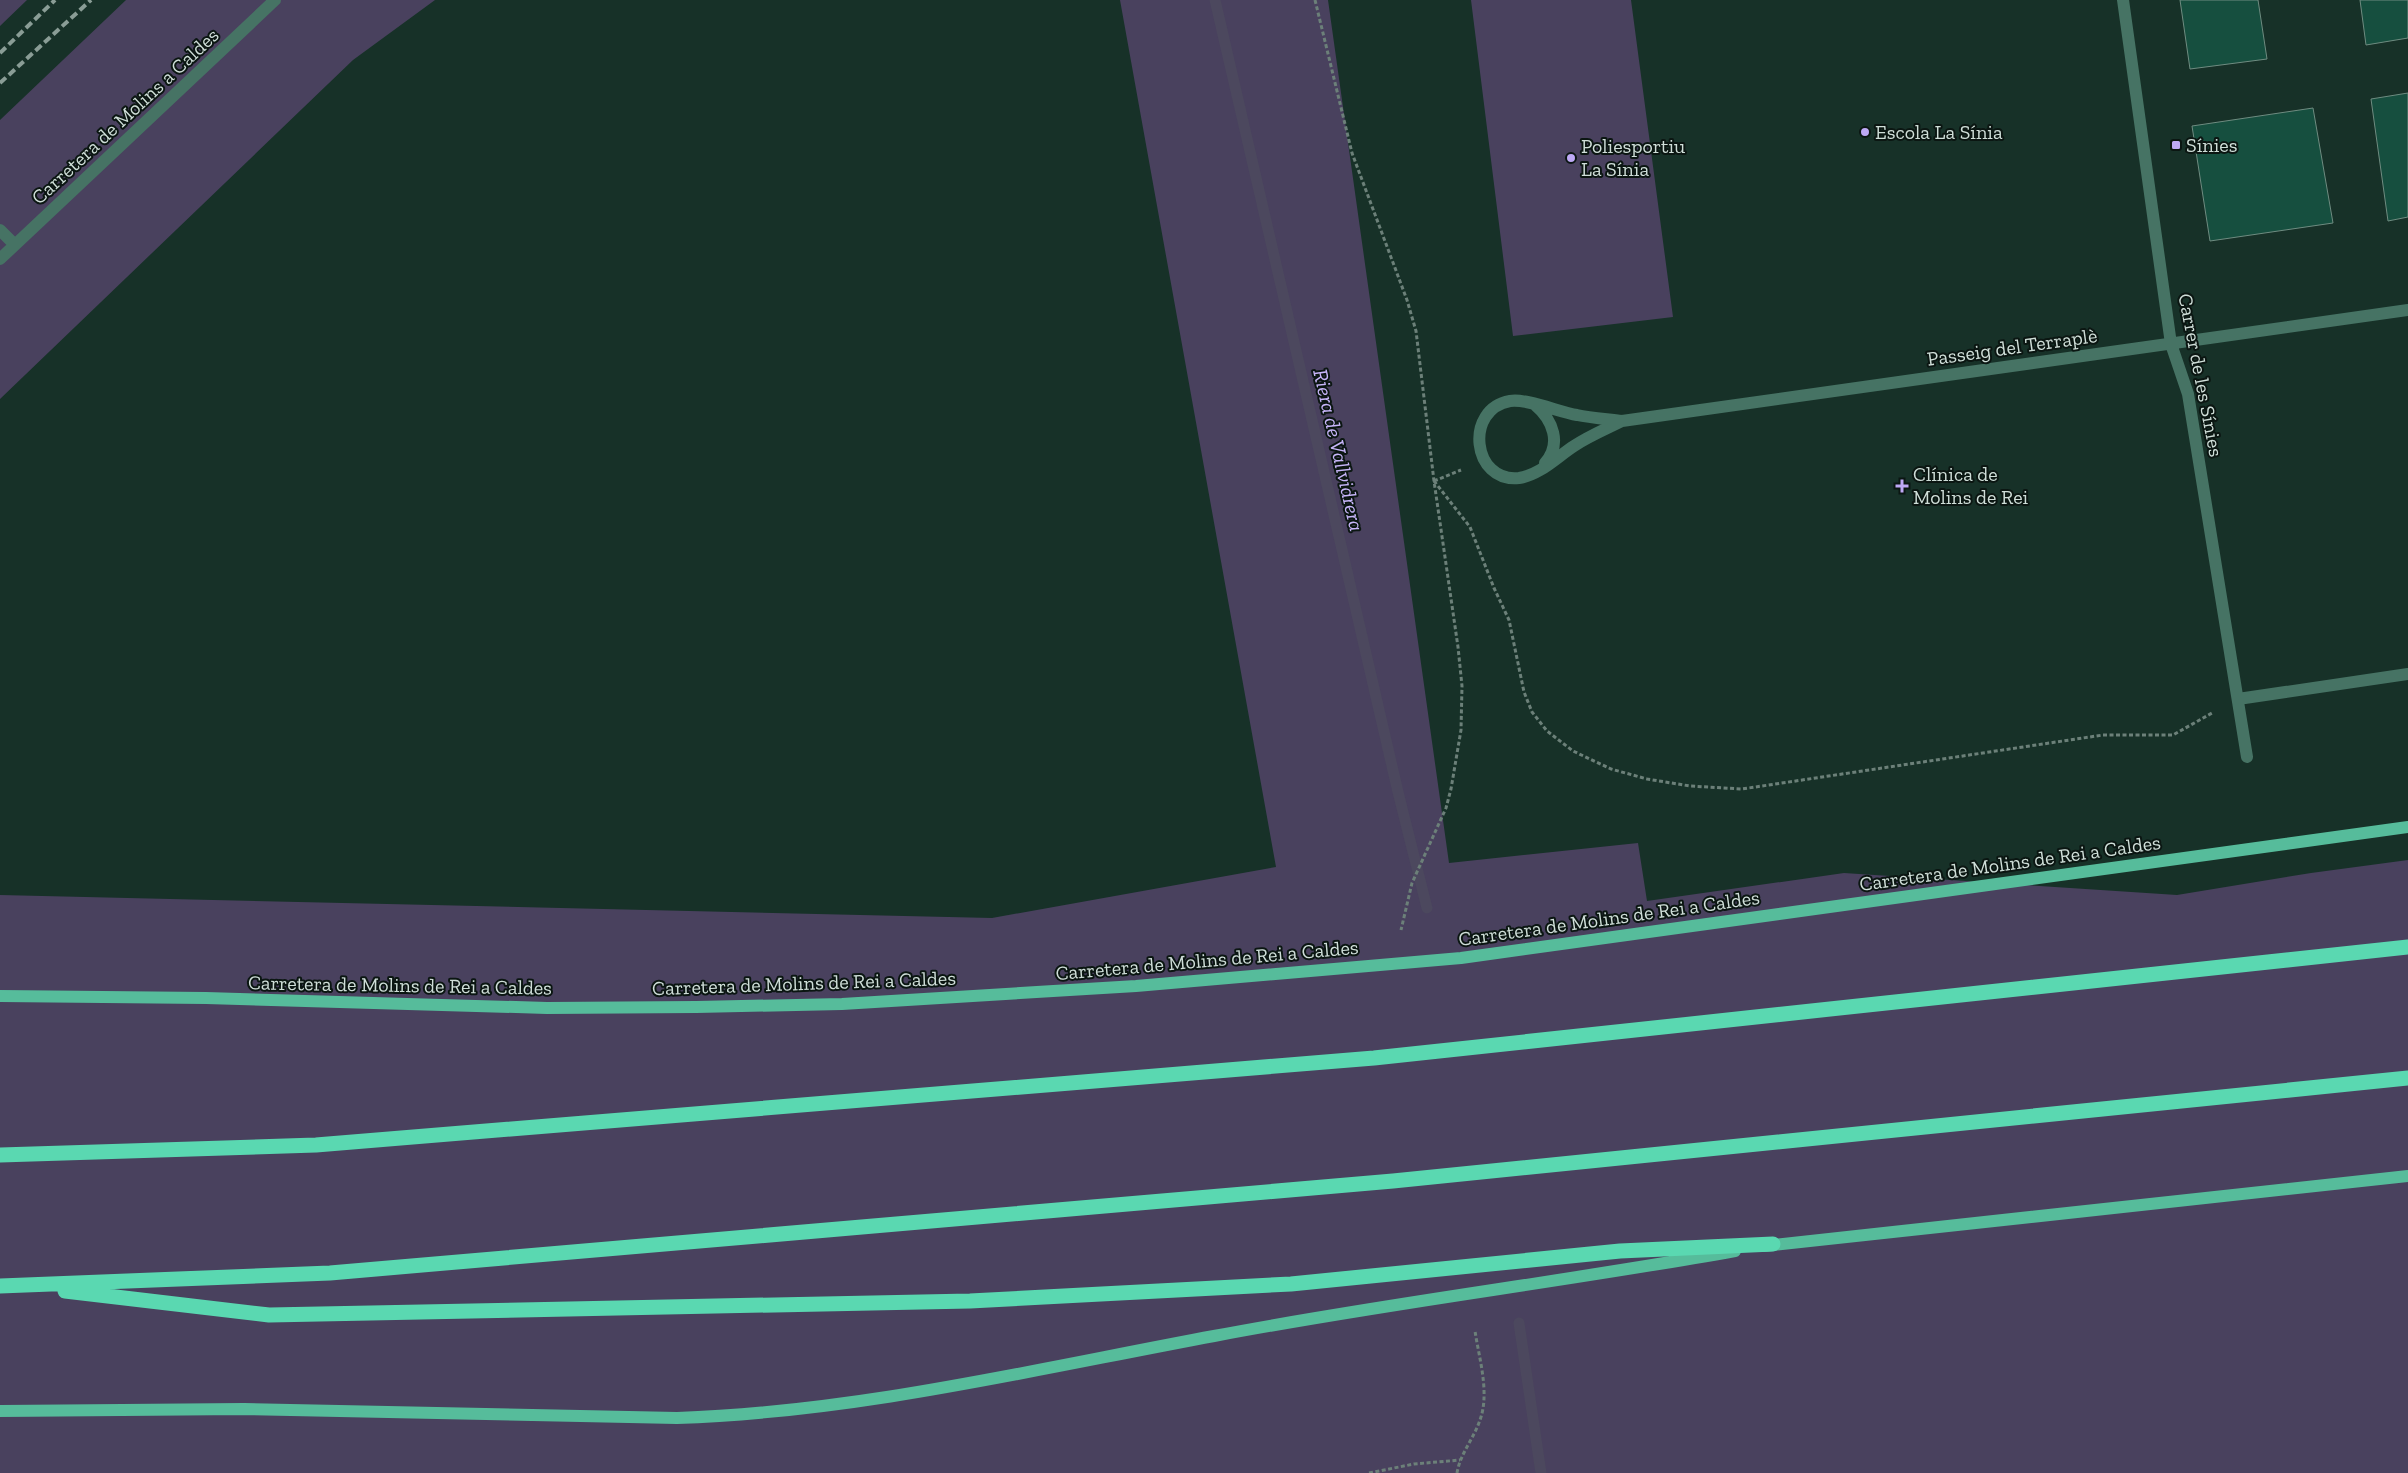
<svg xmlns="http://www.w3.org/2000/svg" width="2408" height="1473" viewBox="0 0 2408 1473" font-family="'Zilla Slab',serif">
  <style>
    .green { fill: #49415e }
    .lines { fill: none; stroke-linecap: round; stroke-linejoin: round }
    .stream { stroke: #4c485e; stroke-width: 11 }
    .building { fill: #164f3f; stroke: #6f8c81 }
    .path { stroke: #6c8079; stroke-width: 3; stroke-dasharray: 4 2.5; stroke-linecap: butt }
    .minor { stroke: #467364; stroke-width: 12 }
    .major { stroke: #56bc9b; stroke-width: 12 }
    .highway { stroke: #5ad8b1; stroke-width: 15 }
    .rail { stroke: #8a9d96; stroke-width: 4; stroke-dasharray: 8 4; stroke-linecap: butt }
    .poi-dot { fill: #bea9f5; stroke: #0b1612; stroke-width: 2 }
    .labels { text-anchor: middle; dominant-baseline: central; stroke-width: 4; stroke-linejoin: round; paint-order: stroke }
    .street-label { font-size: 20px; fill: #cfded8; stroke: #0b1612 }
    .poi-label { font-size: 20px; fill: #cfded8; stroke: #0b1612; text-anchor: start }
    .water-label { font-size: 21px; font-style: italic; fill: #c7b5f9; stroke: #0b1612 }
  </style>
  <rect width="100%" height="100%" fill="#173128"/>
  <path class="green" d="M0,0h27l-27,26z
    M126,0h309l-82,60 -353,339v-279z
    M1120,0h208l121,863 189,-20 9,58 197,-28 333,22 134,-22 97,-13v613h-2408v-578l992,23 284,-51z
    M1471,0h160l42,317 -160,19z"/>
  <g class="lines">
    <path class="stream" d="M1215,0l183,792 29,116
      M1519,1323l22,150"/>
  </g>
  <path class="building" d="M2180,0h78l9,59 -77,10z
    M2360,0h48v38l-42,7z
    M2408,93v124l-20,4 -17,-122z
    M2313,108l20,115 -123,18 -18,-115z"/>
  <g class="lines">
    <path class="path" d="M1315,0l37,153 55,147 9,31 18,150 24,166 4,39 -1,44 -10,59 -5,19 -34,75 -11,47
      M1434,481l36,46 24,61 15,32 15,72 8,20 15,19 26,20 38,18 36,10 43,7 52,3 361,-54h70l39,-22
      M1434,481l27,-11
      M1369,1473l45,-9 46,-4
      M1457,1473c3,-19 17,-35 23,-53 10,-27 -1,-62 -5,-89"/>
    <path class="minor" d="M2123,0l48,344 17,50 59,363
      M0,230l15,15
      M0,259l275,-259
      M1535,405c18,15 27,39 10,58
      M1622,421c-16,8 -33,15 -48,25 -17,11 -34,29 -55,32 -47,5 -55,-69 -9,-77 16,-3 49,11 67,14 14,3 30,4 45,6l786,-111
      M2238,699l170,-25"/>
    <path class="major" d="M0,996l206,2 341,10 149,-1 146,-3 294,-18 325,-28 947,-131
      M1764,1246l644,-70
      M0,1411l244,-2 433,9c181,-6 359,-49 537,-82 173,-33 348,-54 521,-85"/>
    <path class="highway" d="M0,1155l316,-10 1058,-87 1034,-111
      M0,1286l330,-13 1063,-92 1015,-103
      M65,1291l204,24 701,-14 321,-17 329,-33 153,-7"/>
    <path class="rail" d="M0,53l55,-53
      M0,83l91,-83"/>
  </g>
  <g class="poi-dot">
    <circle cx="1865" cy="132" r="5"/>
    <rect x="2171" y="140" width="10" height="10" rx="2.5"/>
    <circle cx="1571" cy="158" r="5"/>
    <path d="M1899.5 478.5h5v5h5v5h-5v5h-5v-5h-5v-5h5z"/>
  </g>
  <g class="labels">
    <g class="street-label">
      <text transform="translate(125 116) rotate(-43)">Carretera de Molins a Caldes</text>
      <text transform="translate(2012 347) rotate(-8)">Passeig del Terraplè</text>
      <text transform="translate(2201 375) rotate(79)">Carrer de les Sínies</text>
      <text transform="translate(2010 863) rotate(-8)">Carretera de Molins de Rei a Caldes</text>
      <text transform="translate(1609 918) rotate(-8)">Carretera de Molins de Rei a Caldes</text>
      <text transform="translate(1207 960) rotate(-5)">Carretera de Molins de Rei a Caldes</text>
      <text transform="translate(804 983) rotate(-2)">Carretera de Molins de Rei a Caldes</text>
      <text transform="translate(400 985) rotate(1)">Carretera de Molins de Rei a Caldes</text>
    </g>
    <g class="poi-label">
      <text x="1875" y="132">Escola La Sínia</text>
      <text x="2186" y="145">Sínies</text>
      <text x="1581" y="146">Poliesportiu<tspan x="1581" dy="23">La Sínia</tspan></text>
      <text x="1913" y="474">Clínica de<tspan x="1913" dy="23">Molins de Rei</tspan></text>
    </g>
    <g class="water-label">
      <text transform="translate(1339 450) rotate(77)">Riera de Vallvidrera</text>
    </g>
  </g>
</svg>
